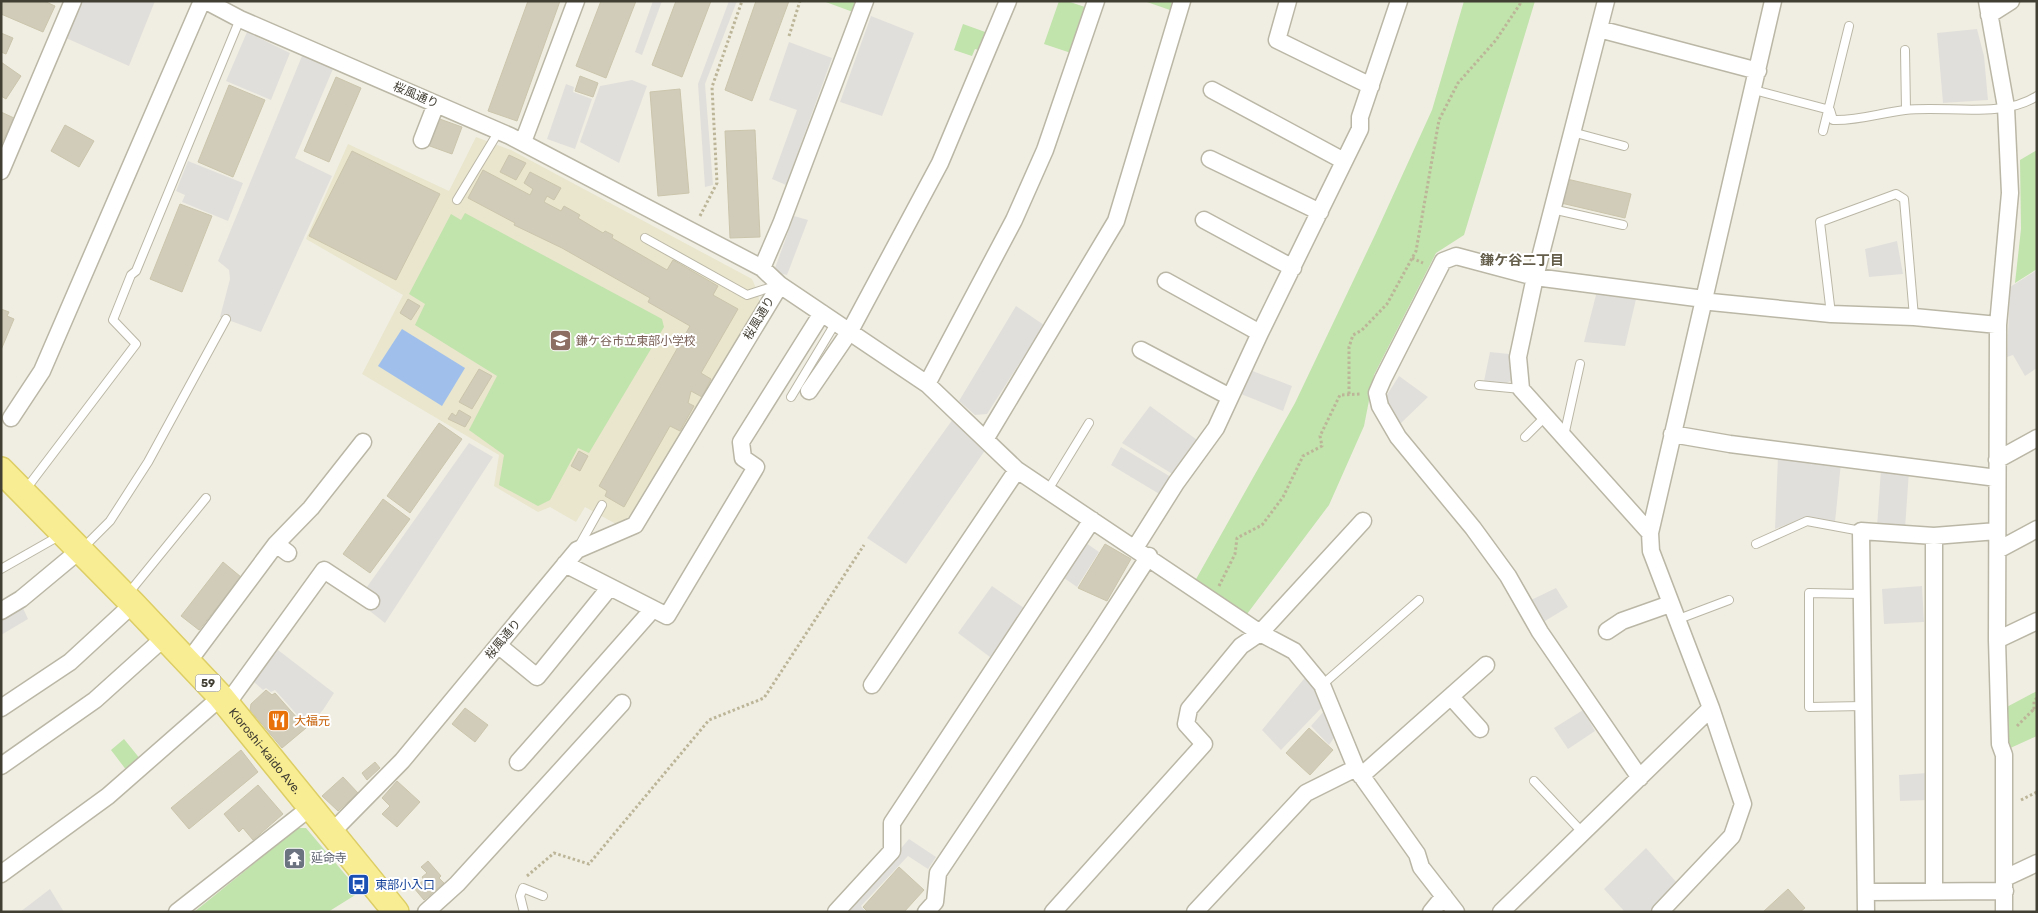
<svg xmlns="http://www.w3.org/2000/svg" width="2038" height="913" viewBox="0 0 2038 913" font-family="Rubik,'Noto Sans JP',sans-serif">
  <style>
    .education { fill: #e9e6cd }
    .green { fill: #c1e3ac }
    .parking { fill: #e1dfdb }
    .water { fill: #a0c0eb }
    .building { fill: #d1ccb9; stroke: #cbc5ac }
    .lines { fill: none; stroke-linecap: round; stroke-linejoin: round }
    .service-casing { stroke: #bbb7a6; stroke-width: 10 }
    .minor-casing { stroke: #bbb7a6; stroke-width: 19 }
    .primary-casing { stroke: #dccd64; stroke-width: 28 }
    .path { stroke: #bcb598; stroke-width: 3; stroke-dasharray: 2.5 2.5; stroke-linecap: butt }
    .service { stroke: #fff; stroke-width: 8 }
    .minor { stroke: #fff; stroke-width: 16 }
    .primary { stroke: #f9ed93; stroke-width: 25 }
    .labels { text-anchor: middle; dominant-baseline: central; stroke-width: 4; stroke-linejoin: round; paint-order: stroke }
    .shield { fill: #fff; stroke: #7a7870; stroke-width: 1 }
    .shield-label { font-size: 11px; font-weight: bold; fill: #413e33 }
    .street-label { font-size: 12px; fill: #413e33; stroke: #fff }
    .education-label { font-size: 12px; fill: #785e54; stroke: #fff; text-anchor: start }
    .food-label { font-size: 12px; fill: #c56008; stroke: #fff; text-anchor: start }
    .worship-label { font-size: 12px; fill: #5b616d; stroke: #fff; text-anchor: start }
    .transit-label { font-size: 12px; fill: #164399; stroke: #fff; text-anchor: start }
    .neighbourhood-label { font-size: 14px; font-weight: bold; fill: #645e4b; stroke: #fff }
  </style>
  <rect width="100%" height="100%" fill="#f0eee2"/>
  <path class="education" d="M476,137l35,13 241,129 6,14 2,15 -123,214 -19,3 -33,-18 -9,15 -26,-15 -12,5 -44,-26 5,-31 -137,-81 41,-79 -97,-56 42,-95 101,47z"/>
  <path class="green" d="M823,1h34l-4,11z
    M1059,1h8l18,6 -14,46 -27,-9z
    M1144,1h28l-2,9z
    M1464,1h71l-71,234 -28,18 -62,122 -10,51 -35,79 -82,109 -52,-33 100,-178 80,-168 57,-125z
    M963,24l25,9 -6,18 -7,-2 -3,7 -18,-6z
    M2037,150v119l-22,14 6,-54 -1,-69z
    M465,213l197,106 2,8 -75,126 -11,-5 -28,52 -12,6 -39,-21 5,-30 -35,-25 28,-54 -82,-51 10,-21 -16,-10 42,-80 10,6z
    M2037,691v45l-31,14 -3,-41z
    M124,739l17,21 -14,11 -16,-21z
    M298,828h8l54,64 -32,20h-134z"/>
  <path class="parking" d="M81,1h74l-26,65 -63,-28z
    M653,1h9l-20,54 -7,-3z
    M729,1h8l-32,83 8,101 -8,2 -7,-103z
    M871,16l43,17 -32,83 -42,-14z
    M1977,29l7,27 4,44 -45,3 -6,-70z
    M247,32l43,21 -19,47 -45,-19z
    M789,42l43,16 -46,127 -14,-6 25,-69 -28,-10z
    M302,56l31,13 -38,89 37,18 -71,156 -41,-15 10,-38 -1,-9 -11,-9z
    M632,80l15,6 -28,77 -39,-21 20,-56z
    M566,84l8,3 -1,5 19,7 -17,50 -28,-10z
    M188,161l55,22 -15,38 -46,-19 3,-7 -9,-4z
    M794,216l14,4 -21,55 -10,-2 -2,-5z
    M1897,241l6,33 -34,3 -4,-28z
    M2037,270v98l-12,8 -12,-21 -6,2 3,-70z
    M1597,291l40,4 -12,51 -41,-4z
    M1016,306l28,19 -57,89 -12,1 -16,-14z
    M1490,352l19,2 3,26 -7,4 -21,-3z
    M1250,370l42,16 -9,25 -42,-17z
    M1399,376l29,21 -28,27 -15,-26z
    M1150,406l50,36 -26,33 -52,-32z
    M953,419l33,30 -80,115 -39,-26z
    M469,443l24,14 -108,166 -28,-22z
    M1121,447l50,30 -10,18 -50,-30z
    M1778,456l63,7 -6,59 -29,-5 -31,12z
    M1881,469l28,2 -4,58 -28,-2z
    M1086,543l13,9 -22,35 -13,-9z
    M992,586l32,22 -34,49 -32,-24z
    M1922,586l2,36 -40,2 -2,-35z
    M1556,588l12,19 -23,14 -7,-1 -9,-19z
    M22,606l6,13 -27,16v-17z
    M278,650l56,43 -11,17 -15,17 -33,-37 -4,2 -5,-4 -3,2 -10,-9z
    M1308,674l16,31 -43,45 -19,-20z
    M1583,710l12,21 -27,18 -14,-21z
    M1324,711l12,24 -7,10 -18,-19z
    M1927,773l1,27 -28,1 -1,-26z
    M909,839l27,18 -8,12 -20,-13 -47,50 5,6h-20z
    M1646,848l32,36 -27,28h-26l-21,-23z
    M50,889l14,23h-44z"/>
  <path class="water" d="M402,329l63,39 -23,38 -64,-40z"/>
  <path class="building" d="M1,1h43l11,5 -12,26 -42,-18z
    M528,1h32l-43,120 -29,-10z
    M601,1h35l-30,77 -30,-12z
    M676,1h35l-29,76 -30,-12z
    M756,1h33l-37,100 -27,-11z
    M1,33l12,5 -7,16 -5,-2z
    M1,62l20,14 -15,23 -5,-3z
    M580,76l18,7 -5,14 -18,-6z
    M336,77l25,11 -32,74 -25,-11z
    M229,85l36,15 -32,77 -35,-15z
    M680,89l9,104 -31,3 -8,-104z
    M1,112l13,6 -13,27z
    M437,118l25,9 -10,27 -25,-9z
    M65,125l29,16 -15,26 -28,-16z
    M755,130l5,107 -30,1 -5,-107z
    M352,151l88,43 -44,86 -87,-44z
    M509,155l17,8 -10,17 -16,-8z
    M483,170l47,25 3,-6 -9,-6 6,-11 31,16 -7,12 -7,-4 -3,6 17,9 3,-5 16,9 -2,3 25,15 2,-2 8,4 -1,3 55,32 6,-10 45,26 -5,9 25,14 -37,64 10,6 -9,18 -11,-6 -3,12 6,3 -14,25 -10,-5 -46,81 -19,-11 2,-5 -8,-5 91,-160 -42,-24 2,-4 -88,-50 -48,-23 1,-2 -47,-25z
    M1567,179l64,15 -6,24 -64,-15z
    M180,204l32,12 -30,76 -32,-13z
    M408,299l12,7 -9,14 -11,-7z
    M1,309l8,3 -2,4 7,3 -13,31z
    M479,369l13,7 -20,33 -13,-7z
    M459,410l12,7 -6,10 -17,-8 4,-6 4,3z
    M439,423l23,16 -52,74 -23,-17z
    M579,451l9,5 -8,15 -9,-5z
    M383,499l27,20 -40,54 -27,-19z
    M1105,544l26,15 -24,42 -29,-13z
    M223,562l18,15 -42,53 -18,-14z
    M266,690l6,5 3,-2 31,35 -24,20 -32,-38 1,-6z
    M465,708l23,17 -13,17 -23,-18z
    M1309,728l24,22 -23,25 -24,-22z
    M241,750l17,22 -69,57 -18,-21z
    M375,762l5,6 -13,12 -5,-7z
    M343,777l15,16 -20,18 -16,-15z
    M397,781l23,21 -23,25 -15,-13 8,-8 -8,-8z
    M258,785l25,29 -30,26 -10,-12 -4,4 -15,-18z
    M428,861l13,15 -2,2 5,5 -20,17 -10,-12 10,-8 -2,-3 5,-4 -6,-6z
    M899,867l25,23 -20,22h-36l-5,-5z
    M1788,889l17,19 -5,4h-37z"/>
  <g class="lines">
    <defs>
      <path id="service" d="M1905,50l1,60
        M1754,90l76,20 3,10c25,1 47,-7 72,-10 40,-5 97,9 132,-14
        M1823,131l26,-105
        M1572,132l52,14
        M457,200l42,-69
        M1552,209l71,16
        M645,238l102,57 31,-10
        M1831,314l-11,-92 76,-28 8,5 10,118
        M1479,385l42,4
        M791,397l45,-75
        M1564,436l16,-72
        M1525,437l21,-21
        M26,489l110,-145 -23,-24 18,-45 5,-4 104,-252
        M1048,490l41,-67
        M1756,544l51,-23 54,10
        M579,546l23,-41
        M83,548l27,-27 38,-59 78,-143
        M1,569l58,-33
        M1862,594l-53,-1v114l54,-1
        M127,595l79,-97
        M1676,620l53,-20
        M1322,685l97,-85
        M1534,781l49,52
        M524,912l-4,-16 3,-8 20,8"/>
      <path id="minor" d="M206,1l34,18 270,117 252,132 18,17 147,99 90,86 243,163 34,18 28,34 34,83 61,86 4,13 35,45
        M1288,1l-11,39 94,46
        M1606,1l-71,276 -17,80 3,32 129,144 1,18 60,157 32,96 -11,32 -72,76
        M1987,1l19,106 4,86 -12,132 -1,315 3,104 4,11v157
        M1989,15l22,-14
        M1599,29l159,42
        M1212,90l132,71
        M422,140l14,-36
        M523,142l53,-141
        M1210,159l110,53
        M1,171l72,-170
        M1204,220l89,48
        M762,268l19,-44 84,-223
        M1166,281l94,52
        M1141,350l89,47
        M927,384l87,-164 31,-70 51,-149
        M809,391l41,-60 90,-168 68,-162
        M11,418l31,-47 160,-370
        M1672,434l58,10 267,34
        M986,438l130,-217 66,-220
        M1997,460l40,-22
        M1650,533l123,-532
        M276,544l12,9
        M1135,548l41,-65 40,-55 44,-95 100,-204v-12l39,-116
        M1998,550l39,-21
        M565,564l102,52 89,-149 -13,-9 -2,-16 81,-129
        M1,611l20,-12 59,-49
        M1607,631l15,-10 48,-17
        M1997,640l40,-19
        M498,645l39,32 73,-90
        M188,662l88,-118 35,-36 52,-66
        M872,685l145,-215
        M1452,698l28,31
        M227,704l97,-134 47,31
        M1,708l69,-46 63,-58
        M518,762l135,-153
        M1,766l94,-66 70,-63
        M1361,776l125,-111
        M1640,778l-100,-146 -32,-56 -35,-48 -75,-91 -18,-31 -3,-13 6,-14 60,-118 13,-5 79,21 169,22 7,3 120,12 83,3 84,8
        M331,833l71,-72 175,-211 58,-25 145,-240
        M1,874l107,-78 113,-99
        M2005,878l32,-15
        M1934,890v-354
        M1866,892l139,-1
        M177,912l134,-105
        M426,912l31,-28 165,-181
        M836,912l56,-61v-28l200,-303
        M926,912l9,-10 3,-29 159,-237 52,-80
        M1053,912l151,-168 -18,-20 3,-15 52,-63 19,-13 103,-112
        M1195,912l111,-119 50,-25
        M1431,912l13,-16
        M1501,912l210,-204
        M1866,912l-5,-381 73,5 63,-5"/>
      <g id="primary">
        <path id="s1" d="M1,470l132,134 88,93 175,215"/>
      </g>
    </defs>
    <use href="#service" class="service-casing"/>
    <use href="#minor" class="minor-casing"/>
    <use href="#primary" class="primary-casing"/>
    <path class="path" d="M789,36l11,-35
      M700,216l17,-33 -5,-96 30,-86
      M1412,258l11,5
      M1349,394v-47l4,-12 9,-5 25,-26 29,-53 23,-131 19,-37 38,-43 24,-36v-3
      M1219,586l16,-32 2,-16 25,-13 21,-28 20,-41 19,-10 -2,-10 20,-41 21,-1
      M2037,698l-3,3v8l3,-1
      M2017,726l17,-17
      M2021,800l16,-8
      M527,876l27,-23 35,11 120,-144 55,-22 100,-153"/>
    <use href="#service" class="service"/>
    <use href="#minor" class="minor"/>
    <use href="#primary" class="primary"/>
  </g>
  <defs>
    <symbol id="school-square" viewBox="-11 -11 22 22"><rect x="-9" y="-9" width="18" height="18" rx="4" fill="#8d6e63" stroke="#fff"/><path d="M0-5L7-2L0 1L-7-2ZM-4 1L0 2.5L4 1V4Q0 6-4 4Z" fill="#fff"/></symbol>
    <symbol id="restaurant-square" viewBox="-11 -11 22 22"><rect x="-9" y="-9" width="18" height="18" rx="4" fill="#e8710a" stroke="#fff"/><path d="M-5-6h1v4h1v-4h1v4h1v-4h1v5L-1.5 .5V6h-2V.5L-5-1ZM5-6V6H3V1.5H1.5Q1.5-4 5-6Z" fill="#fff"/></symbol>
    <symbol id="temple-square" viewBox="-11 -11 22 22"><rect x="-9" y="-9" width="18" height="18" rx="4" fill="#6b7280" stroke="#fff"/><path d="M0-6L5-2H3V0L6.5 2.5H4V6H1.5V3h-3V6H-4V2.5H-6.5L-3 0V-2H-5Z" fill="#fff"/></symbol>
    <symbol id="bus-square" viewBox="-11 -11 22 22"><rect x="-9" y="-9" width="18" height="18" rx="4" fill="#1a4fb4" stroke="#fff"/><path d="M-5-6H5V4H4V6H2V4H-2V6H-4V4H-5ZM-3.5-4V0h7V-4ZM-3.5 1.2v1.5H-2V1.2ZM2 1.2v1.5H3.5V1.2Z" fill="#fff"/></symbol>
  </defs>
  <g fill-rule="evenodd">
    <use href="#school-square" x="548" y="328" width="25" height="25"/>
    <use href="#restaurant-square" x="266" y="708" width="25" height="25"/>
    <use href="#temple-square" x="282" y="846" width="25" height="25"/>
    <use href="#bus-square" x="346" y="872" width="25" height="25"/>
  </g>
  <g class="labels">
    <rect class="shield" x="195.5" y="674.5" width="25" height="17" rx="4"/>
    <g class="shield-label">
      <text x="208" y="683">59</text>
    </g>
    <g class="street-label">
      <text transform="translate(416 95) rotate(23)">桜風通り</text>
      <text transform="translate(759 318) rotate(-59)">桜風通り</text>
      <text transform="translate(503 639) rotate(-50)">桜風通り</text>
      <text stroke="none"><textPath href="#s1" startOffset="386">Kioroshi-kaido Ave.</textPath></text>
    </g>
    <g class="education-label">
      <text x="576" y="341">鎌ケ谷市立東部小学校</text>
    </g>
    <g class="food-label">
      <text x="294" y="721">大福元</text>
    </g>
    <g class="worship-label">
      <text x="311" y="858">延命寺</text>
    </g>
    <g class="transit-label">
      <text x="375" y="885">東部小入口</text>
    </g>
    <g class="neighbourhood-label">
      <text x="1522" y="260">鎌ケ谷二丁目</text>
    </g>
  </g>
  <rect width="2038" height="913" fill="none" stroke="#413e33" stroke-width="5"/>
</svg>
